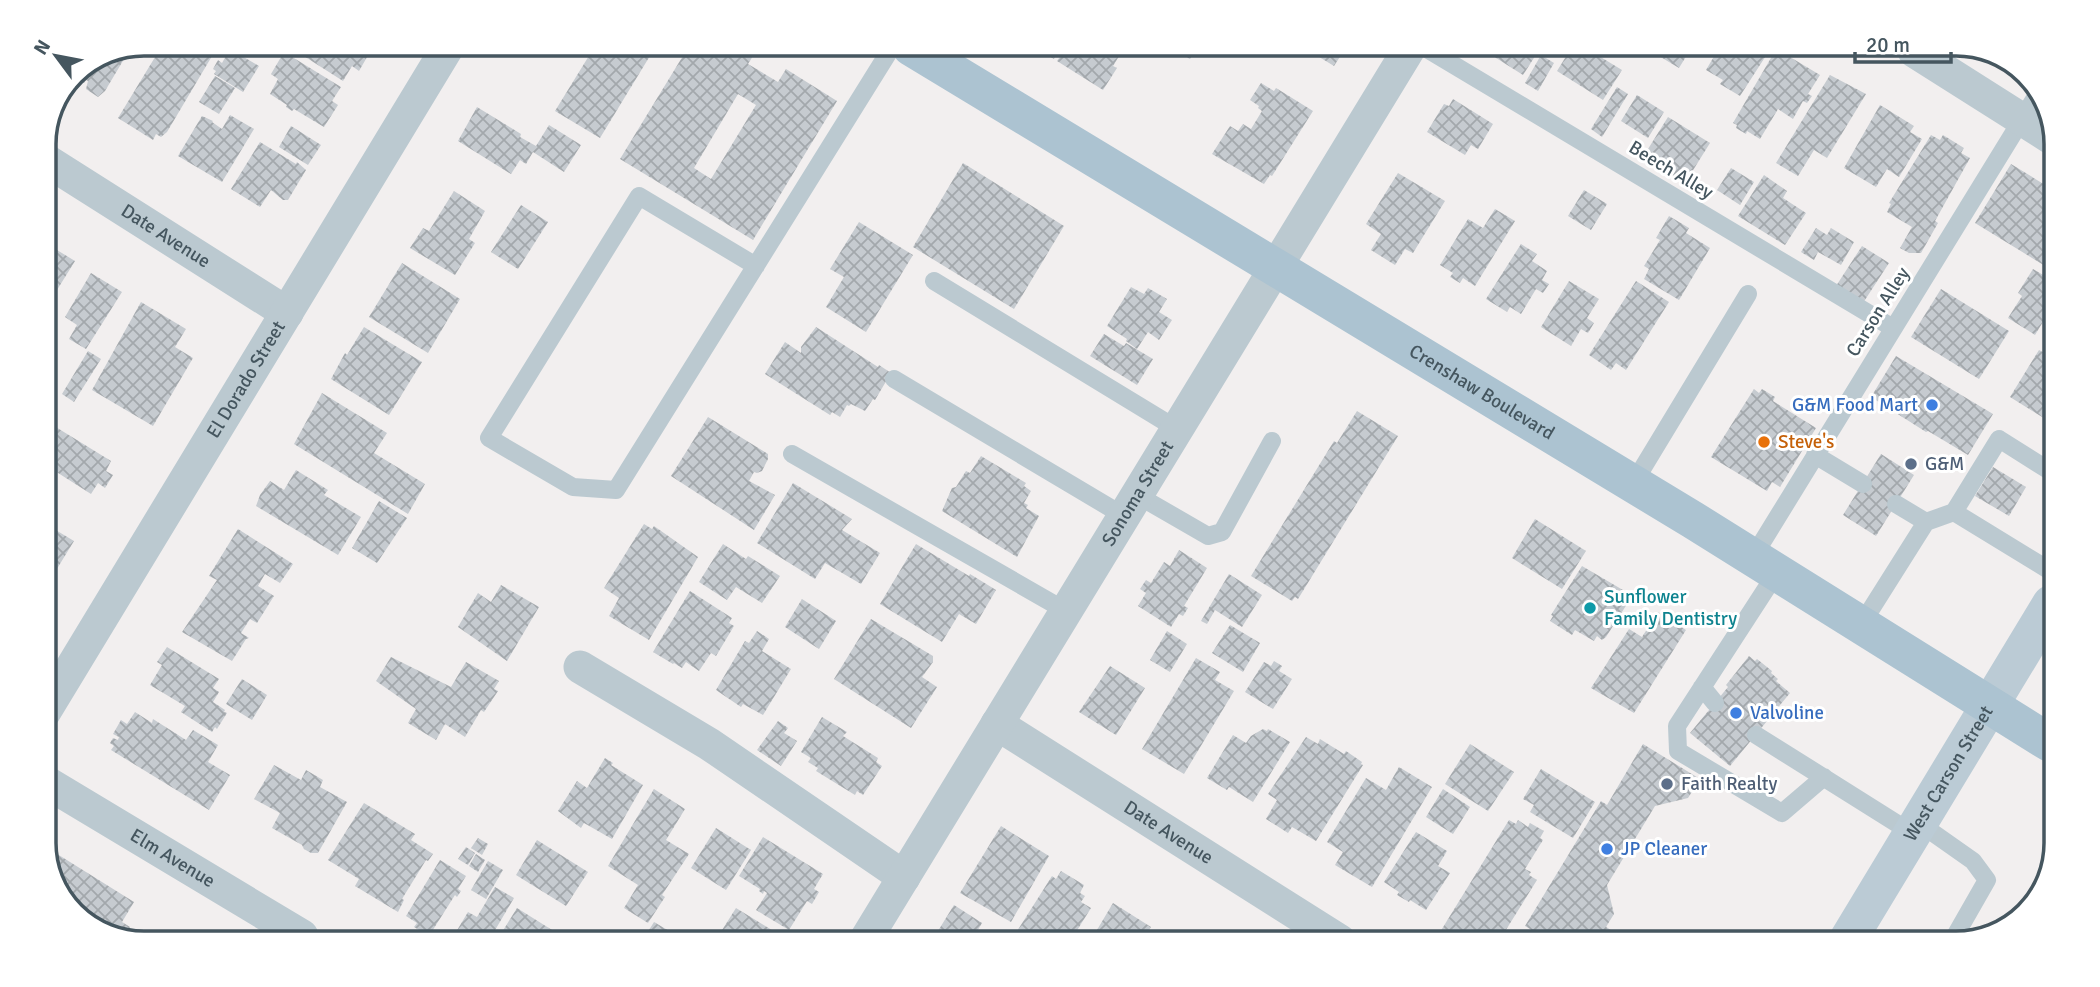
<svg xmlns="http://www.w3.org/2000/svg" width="2100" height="987" viewBox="0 0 2100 987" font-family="Signika,sans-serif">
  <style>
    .building { fill: url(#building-cross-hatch); fill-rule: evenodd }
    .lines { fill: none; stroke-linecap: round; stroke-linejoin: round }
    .lane { stroke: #bbc9d0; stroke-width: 18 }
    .street { stroke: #bbc9d0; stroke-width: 33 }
    .secondary { stroke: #bbcbd5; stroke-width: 38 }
    .primary { stroke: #acc3d1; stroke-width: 38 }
    .shop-dot { fill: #3f7fe0; stroke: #fff; stroke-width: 2.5 }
    .food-dot { fill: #e8710a; stroke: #fff; stroke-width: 2.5 }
    .service-dot { fill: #5c6f8a; stroke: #fff; stroke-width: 2.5 }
    .culture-dot { fill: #0f9aa8; stroke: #fff; stroke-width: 2.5 }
    .labels { text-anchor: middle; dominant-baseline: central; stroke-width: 6; stroke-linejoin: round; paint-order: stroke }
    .street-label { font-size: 19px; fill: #45565f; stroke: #fff }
    .shop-label { font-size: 19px; fill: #366cbe; stroke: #fff; text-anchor: start }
    .food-label { font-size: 19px; fill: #c56008; stroke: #fff; text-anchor: start }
    .service-label { font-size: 19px; fill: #4e5e75; stroke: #fff; text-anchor: start }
    .culture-label { font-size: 19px; fill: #0d838f; stroke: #fff; text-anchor: start }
    .rim { fill: none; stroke: #45565f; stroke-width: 3.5 }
  </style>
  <defs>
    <pattern id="building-cross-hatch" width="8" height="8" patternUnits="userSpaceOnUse" patternTransform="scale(1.75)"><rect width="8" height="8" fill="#c6cbd0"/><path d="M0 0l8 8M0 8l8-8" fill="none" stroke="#a3a8ac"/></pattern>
  </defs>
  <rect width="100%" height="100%" fill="#f2efef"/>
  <path class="building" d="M163,44h40l12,7 -48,81 -6,5 -5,-3 -3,6 -35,-22z
    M285,44l73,1 12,7 -11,19 -7,-5 -9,15z
    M595,46h61l-56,92 -45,-27z
    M689,46h59l8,5 -8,13 30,18 8,-13 51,32 -84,139 -133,-81zM738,94l18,11 -45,74 -17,-11z
    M1034,47l27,1 -7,11z
    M1066,48h58l-11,18 4,2 -14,22 -46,-29z
    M1172,48h22l2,2 -6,9z
    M130,49l-25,42 -7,6 -12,-8 2,-8 -2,-1 -2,3 -12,-7 1,-3z
    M230,49l29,17 -16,26 -29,-18 2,-3 -3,-2 5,-9 4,3z
    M1306,49h39l-11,17z
    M1482,49l57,1 -16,25z
    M1570,50h11l11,6 2,-3 28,17 -19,30 -46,-29z
    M1649,50h41l-11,18z
    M1712,50h23l34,1 -29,45 -20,-12 3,-4 -17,-10 10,-17z
    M1775,51h5l40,24 -12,19 4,2 -5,7 -4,-2 -10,18 -15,-10 -18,30 -13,-8 -1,3 -10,-6 1,-3 -4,-2z
    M284,52l57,35 -9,14 6,4 -14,22 -30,-18 -2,2 -6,-4 1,-2 -17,-11 8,-15 -7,-5z
    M1541,55l13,8 -16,28 -13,-8z
    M1830,75l36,19 -39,64 -13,-8 -16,26 -22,-13z
    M215,76l20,12 -16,26 -20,-12z
    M1261,83l13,8 2,-3 37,23 -41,65 -2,-1 -6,9 -52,-30 18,-28 8,5 5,-7 8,5 11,-18 -4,-3 1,-2 -9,-6z
    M1617,87l11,7 -26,43 -11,-8z
    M1637,95l27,17 -16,26 -27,-17z
    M1453,99l40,25 -15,25 -7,-4 -6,10 -38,-23 17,-28 5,2z
    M1880,105l34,21 -4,6 12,7 -23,38 -12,-8 -11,18 -32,-19z
    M477,107l44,27 -1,3 16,9 13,-21 32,20 -17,27 -31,-20 -7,12 -6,-4 -9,14 -53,-33z
    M230,115l24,14 -32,53 -44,-26 24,-40 11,5 -1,1 10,7z
    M1668,117l42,26 -25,40 -42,-26z
    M291,126l30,19 -13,20 -29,-18z
    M1931,135l9,5 3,-5 21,13 -3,5 9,5 -35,63 3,2 -17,30h-12l-9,-5 12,-21 -25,-15 4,-8 -2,-1z
    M260,142l36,22 1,-2 9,8 -18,30h-5l-12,-10 -11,17 -29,-18z
    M963,163l101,63 -50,83 -101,-62z
    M2011,164l44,27 -7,10 7,4v67l-80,-49z
    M1731,168l23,14 -14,23 -23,-15z
    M1398,173l47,28 -32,52 -8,-4 -10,16 -24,-15 10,-16 -15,-10z
    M1764,175l23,16 -4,7 23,15 -21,32 -47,-29z
    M1584,190l23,14 -16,26 -23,-14z
    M454,191l31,20 -16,28 6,4 -20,32 -45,-27 13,-20 6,3z
    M521,205l27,17 -30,47 -27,-17z
    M1495,209l20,12 -40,65 -12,-8 -3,5 -10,-6 3,-4 -13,-8 28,-46 15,9z
    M1669,216l20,12 -3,5 24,15 -31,52 -35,-21 5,-10 -5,-3 16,-26 -4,-2z
    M859,222l54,33 -47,77 -40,-25 18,-30 -14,-8z
    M1816,228l11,7 4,-7 23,14 -13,23 -23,-13 -4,8 -13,-8z
    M1521,244l16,10 -5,7 15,10 -5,9 7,4 -6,9 -7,-4 -15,25 -11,-7 -3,5 -21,-13z
    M44,245l6,4 2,-2 23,14 -31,50z
    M1862,246l27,17 -26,40 -27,-17z
    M402,263l58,36 -32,54 -59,-36z
    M2033,269l22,13 -1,33 -5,-3 -14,23 -27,-17 14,-22 -4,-3z
    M91,273l31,19 -36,57 -17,-10 8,-14 -12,-8z
    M1569,281l30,18 -12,19 7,5 -6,10 -7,-4 -10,17 -30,-19z
    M1636,281l33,21 -43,68 -10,-7 -5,7 -22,-15z
    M1131,287l13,7 4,-6 19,11 -8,13 13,8 -13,20 -11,-8 -11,17 -11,-8 1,-2 -20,-13z
    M1941,289l68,42 -30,48 -68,-42z
    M141,302l45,27 -11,18 18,11 -40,68 -61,-36z
    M364,327l58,35 -33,53 -58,-36 14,-26 2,2z
    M816,327l62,40 1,-2 12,8 -16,27 -2,-1 -8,12 -14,-7 -2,2 -2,-1 -7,12 -8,-5 -2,3 -65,-41 20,-32 16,11v-6z
    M1104,334l20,12 2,-3 27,16 -16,26 -47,-29z
    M2039,350l15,8 -1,52 -6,10 -37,-23z
    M88,351l13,8 -27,43 -12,-8z
    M1896,356l97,58 -25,41 -40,-24 -2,1 -55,-35z
    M1754,389l5,4 3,-4 13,8 -2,4 43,27 -36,59 -8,-5 -5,9 -56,-34z
    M322,393l65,40 -13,20 51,31 -17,30 -114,-70z
    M1357,411l41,25 -100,163 -3,-2 -3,4 -41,-25 83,-135 3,2z
    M708,417l60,37v5l-6,12 -5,2 -3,-1 -5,9 26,14 -21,35 -83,-54z
    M46,421l65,40 -5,10 7,4 -8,13 -7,-5 -7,11 -47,-30v-39z
    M1881,454l33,21 -38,61 -33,-21z
    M981,456l45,27 -2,3 7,5 -7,12 4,2 -2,3 13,8 -22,41 -75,-46 10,-23 4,-1 10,-16 4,2z
    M1993,467l33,20 -17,29 -34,-20z
    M296,470l32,20 -4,5 37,22 -23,38 -82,-49 4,-11 10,-14 14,9z
    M793,483l59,36 -10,11 38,23 -19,31 -36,-21 -10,16 -58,-36z
    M379,501l28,17 -30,45 -25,-15z
    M1535,519l51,32 -24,38 -50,-31z
    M44,523l30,18 -30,49z
    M644,524l8,5 2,-3 44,31 -49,83 -40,-24 10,-18 -15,-10z
    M238,529l55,35 -13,19 -15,-9 -7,12 16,10 -17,27 -7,-4 -9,14 8,5 -3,1 -14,22 -50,-29 35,-52 -8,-4z
    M723,544l23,15 2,-3 32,20 -18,27 -26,-16 -9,13 -28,-18z
    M916,544l53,32 1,-2 26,16 -20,34 -17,-10 -17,28 -62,-38z
    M1179,550l28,18 -23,38 4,2 -5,8 -4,-2 -8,13 -33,-21 8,-13 -6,-4 6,-9 5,3 13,-21 6,4z
    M1582,566l46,27 -3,6 4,2 -23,36 -4,3 -5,-4 -3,5 -19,-11 -3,5 -22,-14 3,-5 -2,-1z
    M1229,574l33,21 -20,32 -27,-17 -8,14 -6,-3z
    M501,585l38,22 -32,54 -49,-34 20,-34 13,9z
    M690,591l42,27 -3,5 5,3 -18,30 -5,-3 -12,18 -13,-9 -4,6 -8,-5 -1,1 -20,-12z
    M802,599l34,22 -17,28 -34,-22z
    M1658,612l28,18 -52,83 -43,-25 38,-59 13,8z
    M871,619l62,37v6l-11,15 15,10 -26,41 -77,-49z
    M1230,625l30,18 -17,29 -31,-19z
    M757,631l12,8 -7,12 29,18 -28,46 -20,-11 -2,3 -25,-17 29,-49 4,2z
    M1167,631l20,13 -17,28 -20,-12z
    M167,647l52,32 -6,9 6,4 -6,10 12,8 -1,2 3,1 -10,16 -2,-2 -3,5 -31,-20 4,-6 -35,-21 12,-20 -5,-3z
    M1749,656l6,5 2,-2 15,12 -1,2 7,6 -2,2 14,12 -60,73 -40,-33 38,-46 -2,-2z
    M391,657l60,30 15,-25 33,19 -5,8 4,2 -14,21 -3,-2 -16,27 -20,-13 -9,16 -28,-17 8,-14 -40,-28z
    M1196,658l24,14 -5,8 19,11 -50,83 -42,-25z
    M1274,661l8,5 -3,5 13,8 -19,30 -28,-17 19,-30 7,4z
    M1110,666l35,22 -29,47 -37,-23z
    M242,679l25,16 -15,25 -26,-16z
    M135,712l17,11 1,-4 33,21 7,-10 25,15 -10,17 22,13 -21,35 -98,-60 3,-4 -4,-3 3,-5 5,2 1,-3 -6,-3 8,-14 6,4z
    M822,717l25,15 -4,4 35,22 -2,4 6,4 -19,29 -6,-4 -2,4 -39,-24 2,-3 -10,-6 3,-4 -10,-6z
    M778,721l10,7 -4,5 13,8 -16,25 -24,-16z
    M1263,729l4,2 1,-2 22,13 -37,60 -24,-15 -2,3 -20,-12 26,-43 13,8 5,-7z
    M1306,737l12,7 2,-5 24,15 2,-3 16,11 -1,2 2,1 -47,76 -24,-14 -4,6 -22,-14 11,-19 -9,-6z
    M1470,744l44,28 -26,39 -43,-27z
    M1643,744l57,35 -12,19 -33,8 -48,79 7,29 -8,13 25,15h-80l-26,-16 76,-125 6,4z
    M605,758l8,5 -2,2 32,20 -31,54 -28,-16 -3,5 -23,-17 19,-30 10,7z
    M274,765l27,15 5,-10 17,10 -3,7 27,15 -29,51h-7l-7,-4 -2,-4 -30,-17 8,-15 -26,-14z
    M1399,767l33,20 -60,100 -37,-22 8,-13 -16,-10 39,-64 20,12z
    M1541,769l54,33 -22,36 -43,-26 4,-7 -11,-6z
    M654,789l31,20 -19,31 23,14 -27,41 3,2 -17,26 -24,-15 14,-23 -30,-19z
    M1443,789l27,18 -17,27 -27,-17z
    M364,803l51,31 -4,6 22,14 -5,7 -2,-1 -24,39 2,1 -6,12 -43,-26 4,-7 -31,-19z
    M1509,820l7,4 2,-4 10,7 2,-4 14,8 -4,7 3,2 -18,29 6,3 -2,3 8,5 -38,61h-55l-7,-4z
    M1001,826l48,30 -38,66 -51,-29z
    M716,828l35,22 -25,40 -35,-22z
    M1416,832l31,19 -9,15 12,7 -24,37 -16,-10 -1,2 -12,-7 2,-3 -15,-10z
    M763,837l60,37 -9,15 5,3 -7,12 -5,-3 -18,29 -33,-20 11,-17 -3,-2 -1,3 -4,-3 1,-2 -21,-13z
    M478,838l10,6 -6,11 -11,-7z
    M537,840l51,32 -22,34 -50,-31z
    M46,847l88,55 -12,20 8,5 -5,9 -20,-1 -44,-36 -17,-49z
    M466,847l9,6 -7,12 -10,-6z
    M476,854l9,6 -7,12 -9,-6z
    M440,860l26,16 -8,13 3,2 -4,6 -2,-2 -26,41 -15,-9 3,-4 -11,-7z
    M488,861l15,9 -17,29 -15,-9z
    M1061,871l23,14 -4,8 5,3 -4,6 10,6 -20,32 -59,-1 40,-63 4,3z
    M495,887l19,11 -23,39h-38l15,-25 9,5z
    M1113,903l38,24 -4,7 10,6h-66z
    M954,905l28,18 -6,10 7,4 -1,2h-49z
    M517,908l43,27 3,-5 12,7h-76z
    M736,908l49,30h-68z
    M654,922l27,16h-37z"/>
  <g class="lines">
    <path class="lane" d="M1427,49l466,279
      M756,266l-117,-70 -150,242 84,49 43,3 276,-443
      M934,281l243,148
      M894,379l230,137
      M792,454l274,157
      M1815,455l48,29
      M1633,484l115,-190
      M1137,495l71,41 14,-4 50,-91
      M1896,504l30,18
      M1954,512l45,-73 54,34
      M1753,557l287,-467
      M1777,572l-100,154 1,25 104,62 42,-36
      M1861,625l65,-103 28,-10 98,60
      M1702,687l13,16
      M1756,735l156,98
      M1919,823l54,38 14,19 -36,63"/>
    <g class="street">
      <path d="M1914,51l142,90"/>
      <path id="s1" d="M44,159l243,154"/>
      <path d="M580,667l129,77 195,133"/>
      <path id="s2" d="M44,713l405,-668"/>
      <path id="s3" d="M997,724l343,217"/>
      <path id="s4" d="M44,781l258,155"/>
      <path id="s5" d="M866,939l543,-890"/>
    </g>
    <path class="secondary" id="s6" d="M1846,943l205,-339"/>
    <path class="primary" id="s7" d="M911,47l782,473 357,223"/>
  </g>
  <g class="shop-dot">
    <circle cx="1932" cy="405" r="7"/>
    <circle cx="1736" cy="713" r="7"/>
    <circle cx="1607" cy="849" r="7"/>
  </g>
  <circle class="food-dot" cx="1764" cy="442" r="7"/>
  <g class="service-dot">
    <circle cx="1911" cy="464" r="7"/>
    <circle cx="1667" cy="784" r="7"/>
  </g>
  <circle class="culture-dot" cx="1590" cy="608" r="7"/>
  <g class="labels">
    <g class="street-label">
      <text transform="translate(1671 170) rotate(31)">Beech Alley</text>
      <text stroke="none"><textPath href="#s1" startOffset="144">Date Avenue</textPath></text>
      <text transform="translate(1878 312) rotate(-58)">Carson Alley</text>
      <text stroke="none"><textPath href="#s2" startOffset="390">El Dorado Street</textPath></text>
      <text stroke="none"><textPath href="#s7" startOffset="667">Crenshaw Boulevard</textPath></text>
      <text stroke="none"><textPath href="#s5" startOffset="522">Sonoma Street</textPath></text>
      <text stroke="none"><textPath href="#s6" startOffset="198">West Carson Street</textPath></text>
      <text stroke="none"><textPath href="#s3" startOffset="203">Date Avenue</textPath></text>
      <text stroke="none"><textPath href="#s4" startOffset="150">Elm Avenue</textPath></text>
    </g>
    <g class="shop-label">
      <text x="1918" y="405" text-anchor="end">G&amp;M Food Mart</text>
      <text x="1750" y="713">Valvoline</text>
      <text x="1621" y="849">JP Cleaner</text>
    </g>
    <g class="food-label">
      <text x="1778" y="442">Steve's</text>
    </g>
    <g class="service-label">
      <text x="1925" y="464">G&amp;M</text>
      <text x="1681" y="784">Faith Realty</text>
    </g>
    <g class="culture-label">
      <text x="1604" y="597">Sunflower<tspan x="1604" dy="22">Family Dentistry</tspan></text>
    </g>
  </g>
  <path d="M0 0H2100V987H0ZM144 56H1956A88 88 0 0 1 2044 144V843A88 88 0 0 1 1956 931H144A88 88 0 0 1 56 843V144A88 88 0 0 1 144 56Z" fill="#fff" fill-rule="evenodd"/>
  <path class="rim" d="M144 56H1956A88 88 0 0 1 2044 144V843A88 88 0 0 1 1956 931H144A88 88 0 0 1 56 843V144A88 88 0 0 1 144 56Z"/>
  <g transform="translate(56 56) rotate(302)" stroke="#ffffff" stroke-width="5" paint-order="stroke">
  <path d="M0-5L12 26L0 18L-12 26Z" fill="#45565f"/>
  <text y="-10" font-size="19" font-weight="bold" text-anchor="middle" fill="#45565f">N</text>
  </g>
  <path d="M1855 52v10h96v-10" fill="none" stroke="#45565f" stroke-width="3.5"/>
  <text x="1866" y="52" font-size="21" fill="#45565f" stroke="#ffffff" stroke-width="5" paint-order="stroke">20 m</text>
</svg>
